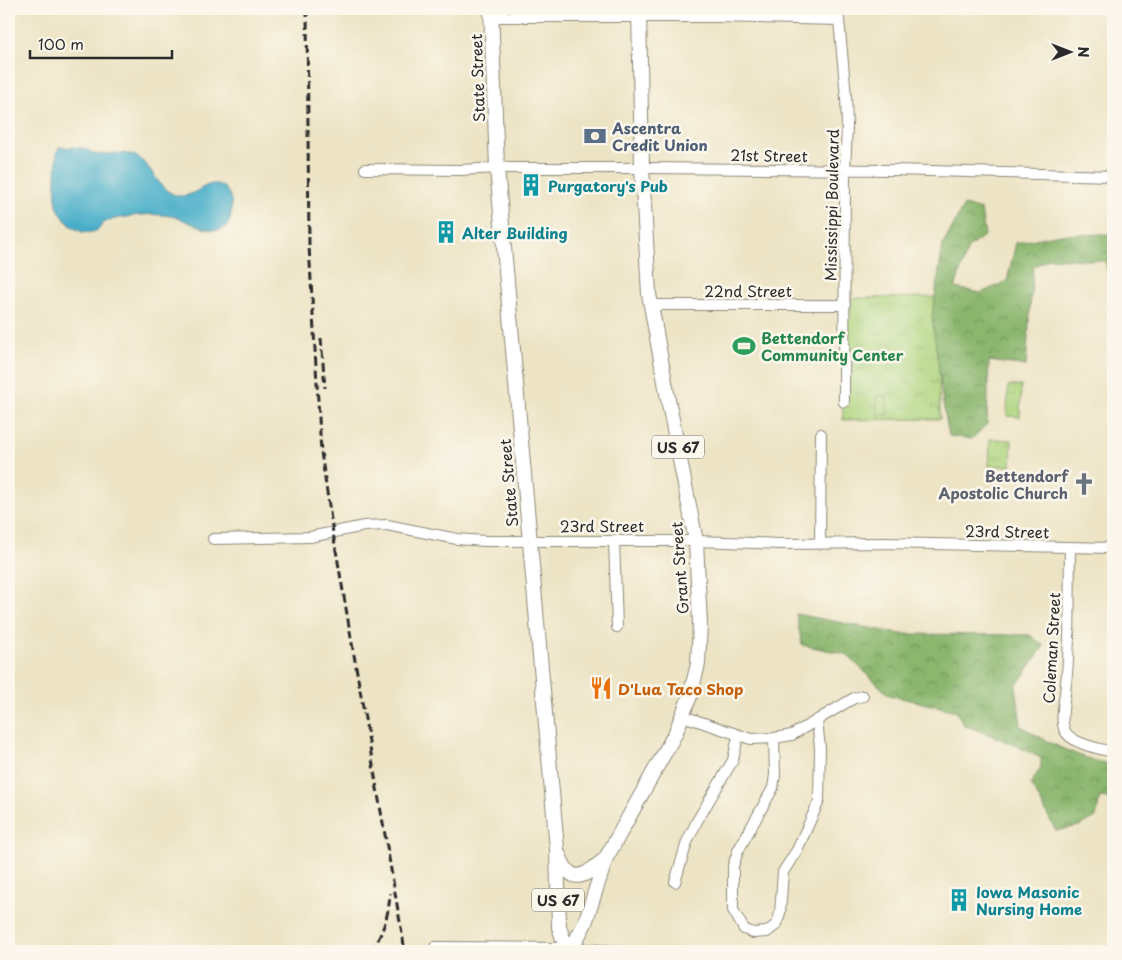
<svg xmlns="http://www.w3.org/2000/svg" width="1122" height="960" viewBox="0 0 1122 960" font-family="'Playpen Sans',sans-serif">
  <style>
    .grass { fill: url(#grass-tufts); stroke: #6c8054 }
    .forest { fill: url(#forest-crowns); stroke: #5a704c }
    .garden { fill: #aed47e; stroke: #6c8054 }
    .water { fill: #4aafc9; stroke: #3a6d7a }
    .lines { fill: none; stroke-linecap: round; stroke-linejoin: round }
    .minor-casing { stroke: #8c8878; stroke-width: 12 }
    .major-casing { stroke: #8c8878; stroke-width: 16 }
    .minor { stroke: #fff; stroke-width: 10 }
    .major { stroke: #fff; stroke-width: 14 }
    .rail { stroke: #2b2b2b; stroke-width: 3; stroke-dasharray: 8 4; stroke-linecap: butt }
    .labels { text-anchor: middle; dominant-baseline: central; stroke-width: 5; stroke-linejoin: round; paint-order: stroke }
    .shield { fill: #fbf7ec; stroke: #696865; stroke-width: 1 }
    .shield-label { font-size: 14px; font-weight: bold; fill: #2b2b2b }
    .street-label { font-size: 15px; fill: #2b2b2b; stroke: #fbf7ec }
    .service-label { font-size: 15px; font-weight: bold; fill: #4e5e75; stroke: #fbf7ec; text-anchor: start }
    .culture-label { font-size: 15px; font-weight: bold; fill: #0d838f; stroke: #fbf7ec; text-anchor: start }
    .leisure-label { font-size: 15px; font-weight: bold; fill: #27864d; stroke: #fbf7ec; text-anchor: start }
    .worship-label { font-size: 15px; font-weight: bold; fill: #5b616d; stroke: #fbf7ec; text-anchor: end }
    .food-label { font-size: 15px; font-weight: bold; fill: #c56008; stroke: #fbf7ec; text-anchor: start }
  </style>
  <defs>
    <pattern id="grass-tufts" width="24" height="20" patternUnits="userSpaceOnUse" patternTransform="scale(1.25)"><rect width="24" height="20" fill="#aed47e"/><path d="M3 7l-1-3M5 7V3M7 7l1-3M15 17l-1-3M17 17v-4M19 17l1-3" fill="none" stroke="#96b66d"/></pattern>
    <pattern id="forest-crowns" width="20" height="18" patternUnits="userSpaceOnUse" patternTransform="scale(1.25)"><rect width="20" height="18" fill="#8ab66d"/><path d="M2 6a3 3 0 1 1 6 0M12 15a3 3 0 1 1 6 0" fill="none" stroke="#71945a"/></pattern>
  </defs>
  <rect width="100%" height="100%" fill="#fbf7ec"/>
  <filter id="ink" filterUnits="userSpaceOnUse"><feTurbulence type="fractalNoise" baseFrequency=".02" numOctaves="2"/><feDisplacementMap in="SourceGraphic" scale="10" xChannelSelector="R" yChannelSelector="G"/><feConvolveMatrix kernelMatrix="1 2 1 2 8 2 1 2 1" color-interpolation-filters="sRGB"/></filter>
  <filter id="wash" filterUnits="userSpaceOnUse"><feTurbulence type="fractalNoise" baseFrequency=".0096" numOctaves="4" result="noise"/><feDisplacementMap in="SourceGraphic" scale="20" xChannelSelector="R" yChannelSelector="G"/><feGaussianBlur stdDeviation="1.12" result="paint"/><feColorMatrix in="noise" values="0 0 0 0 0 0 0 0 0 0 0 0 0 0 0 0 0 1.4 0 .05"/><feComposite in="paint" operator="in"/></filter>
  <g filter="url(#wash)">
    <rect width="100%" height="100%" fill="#ede4c5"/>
    <path class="grass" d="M938,297l2,122 -97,1 -1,-108h8v-14z
      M1008,386h13l-1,31 -13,-1z
      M990,439l22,1 -1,26h-22z"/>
    <path class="forest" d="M964,205l17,5 4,25 -17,13 -13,40 26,5 26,-12 9,-38 39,-8 58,-1v62l-8,-35 -56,-3 -16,9 -7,99 -37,-5 -2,63 -15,15 -23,-3 -6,-33 -11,-87 11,-71z
      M796,614l105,20 129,1 14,11 -28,40 5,40c29,18 58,32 92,39v34l-13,-2 -4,20 -17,9 -23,5 -25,-47 10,-17v-9l-33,-16 -44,-17 -8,-14 -67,-16 -43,-41 -44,-9z"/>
    <path class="garden" d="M886,395l2,20 -10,1 -2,-20z"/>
    <path class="water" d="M59,147c8,1 19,-1 26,2 4,1 6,4 10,5 12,1 26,-3 38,1 20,7 24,39 48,41 16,1 32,-25 47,-4 4,7 4,14 3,22 -3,32 -41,7 -56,3 -13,-3 -28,-3 -42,-1 -6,1 -24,3 -29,7 -2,1 -3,4 -5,6 -5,4 -15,5 -21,1 -9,-4 -19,-16 -21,-25 -3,-12 0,-40 0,-53z"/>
  </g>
  <g filter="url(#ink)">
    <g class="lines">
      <defs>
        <path id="minor" d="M838,9l8,87 1,30 -2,45 -1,231
          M491,17h223l124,3
          M365,169l95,1 37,-2h145l251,2 220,6
          M651,305h194
          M213,539l97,-2 54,-11 23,-1 70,14 28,2h211l85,3 104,-1 228,5
          M614,540l3,87
          M820,544l1,-110
          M1070,547c-1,49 1,98 -5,146 -1,10 -5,29 0,38 6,13 36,18 48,21
          M683,716l68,23 23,-1 18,-3 62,-37 9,-2
          M774,738l1,37 -2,13 -35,63 -5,15v44l11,19 9,4 14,-1 10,-8 3,-11 3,-41 14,-22 22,-49 1,-53 -3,-27
          M675,882l12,-40 10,-21 36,-61 5,-24
          M435,947l134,1 50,3"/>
        <path id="major" d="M491,9l6,159 60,681 2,78 4,12 6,9v3
          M559,855c13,33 26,21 46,4
          M569,948l6,-6 10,-19 21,-65 69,-124 15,-38 8,-32 2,-40 -4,-83 -27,-137 -20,-110 -7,-126 -3,-159"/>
      </defs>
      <use href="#minor" class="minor-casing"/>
      <use href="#major" class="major-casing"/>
      <use href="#minor" class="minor"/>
      <use href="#major" class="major"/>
      <path class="rail" d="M307,9l2,237 12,206 12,81 72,418
        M321,338l4,50
        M372,951c11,-19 17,-36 18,-58"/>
    </g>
  </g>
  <defs>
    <symbol id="bank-bare" viewBox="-9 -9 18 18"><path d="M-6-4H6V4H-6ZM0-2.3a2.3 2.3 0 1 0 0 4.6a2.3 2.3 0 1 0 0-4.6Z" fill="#5c6f8a" stroke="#fbf7ec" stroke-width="2.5" paint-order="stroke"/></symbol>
    <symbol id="building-bare" viewBox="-9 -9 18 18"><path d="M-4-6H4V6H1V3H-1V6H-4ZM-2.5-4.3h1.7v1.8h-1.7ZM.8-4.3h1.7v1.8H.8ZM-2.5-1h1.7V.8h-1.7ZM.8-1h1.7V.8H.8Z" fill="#0f9aa8" stroke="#fbf7ec" stroke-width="2.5" paint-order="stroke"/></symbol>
    <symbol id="stadium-bare" viewBox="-9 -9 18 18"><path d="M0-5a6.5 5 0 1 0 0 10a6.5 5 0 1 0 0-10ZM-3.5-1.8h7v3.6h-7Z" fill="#2e9e5b" stroke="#fbf7ec" stroke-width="2.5" paint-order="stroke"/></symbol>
    <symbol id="church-bare" viewBox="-9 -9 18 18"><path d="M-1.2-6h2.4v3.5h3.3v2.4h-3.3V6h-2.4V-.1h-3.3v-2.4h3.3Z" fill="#6b7280" stroke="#fbf7ec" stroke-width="2.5" paint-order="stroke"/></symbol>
    <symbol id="restaurant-bare" viewBox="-9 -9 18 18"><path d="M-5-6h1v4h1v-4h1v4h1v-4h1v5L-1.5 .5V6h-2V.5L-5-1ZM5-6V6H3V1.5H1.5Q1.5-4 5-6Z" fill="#e8710a" stroke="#fbf7ec" stroke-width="2.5" paint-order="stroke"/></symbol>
  </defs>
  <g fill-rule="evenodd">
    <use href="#bank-bare" x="579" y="120" width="32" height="32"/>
    <use href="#building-bare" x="515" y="169" width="32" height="32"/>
    <use href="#building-bare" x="430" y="216" width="32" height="32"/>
    <use href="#stadium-bare" x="728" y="330" width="32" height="32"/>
    <use href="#church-bare" x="1068" y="468" width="32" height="32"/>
    <use href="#restaurant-bare" x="585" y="672" width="32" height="32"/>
    <use href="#building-bare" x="943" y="884" width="32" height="32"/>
  </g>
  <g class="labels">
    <g class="shield">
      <rect x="652" y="435.5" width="52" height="23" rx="4"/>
      <rect x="532" y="888.5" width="52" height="23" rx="4"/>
    </g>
    <g class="shield-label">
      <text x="678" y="447">US 67</text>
      <text x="558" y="900">US 67</text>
    </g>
    <g class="street-label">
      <text transform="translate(477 78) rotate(-92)">State Street</text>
      <text transform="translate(769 155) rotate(1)">21st Street</text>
      <text transform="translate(831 205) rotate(-89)">Mississippi Boulevard</text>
      <text x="748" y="290">22nd Street</text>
      <text transform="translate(508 483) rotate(-95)">State Street</text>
      <text x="602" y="525">23rd Street</text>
      <text transform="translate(1007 531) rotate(1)">23rd Street</text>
      <text transform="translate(679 568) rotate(-94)">Grant Street</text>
      <text transform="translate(1051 648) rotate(-87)">Coleman Street</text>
    </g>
    <g class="service-label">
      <text x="612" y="127">Ascentra<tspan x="612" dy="17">Credit Union</tspan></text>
    </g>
    <g class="culture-label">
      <text x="548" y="185">Purgatory's Pub</text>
      <text x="462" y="232">Alter Building</text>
      <text x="976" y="891">Iowa Masonic<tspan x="976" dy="17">Nursing Home</tspan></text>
    </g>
    <g class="leisure-label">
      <text x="761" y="337">Bettendorf<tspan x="761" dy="17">Community Center</tspan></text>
    </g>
    <g class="worship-label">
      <text x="1068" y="475">Bettendorf<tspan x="1068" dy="17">Apostolic Church</tspan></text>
    </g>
    <g class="food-label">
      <text x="618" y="688">D'Lua Taco Shop</text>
    </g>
  </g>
  <rect width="1122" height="960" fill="none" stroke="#fbf7ec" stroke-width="30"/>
  <g transform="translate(1070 52) rotate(90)" stroke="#fbf7ec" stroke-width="4" paint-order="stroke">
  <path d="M0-4L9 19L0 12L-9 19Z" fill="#2b2b2b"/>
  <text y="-8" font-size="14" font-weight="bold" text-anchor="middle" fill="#2b2b2b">N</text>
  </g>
  <path d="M30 50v8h142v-8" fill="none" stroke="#2b2b2b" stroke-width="2.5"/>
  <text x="38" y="50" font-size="15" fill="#2b2b2b" stroke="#fbf7ec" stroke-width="4" paint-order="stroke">100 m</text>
</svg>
